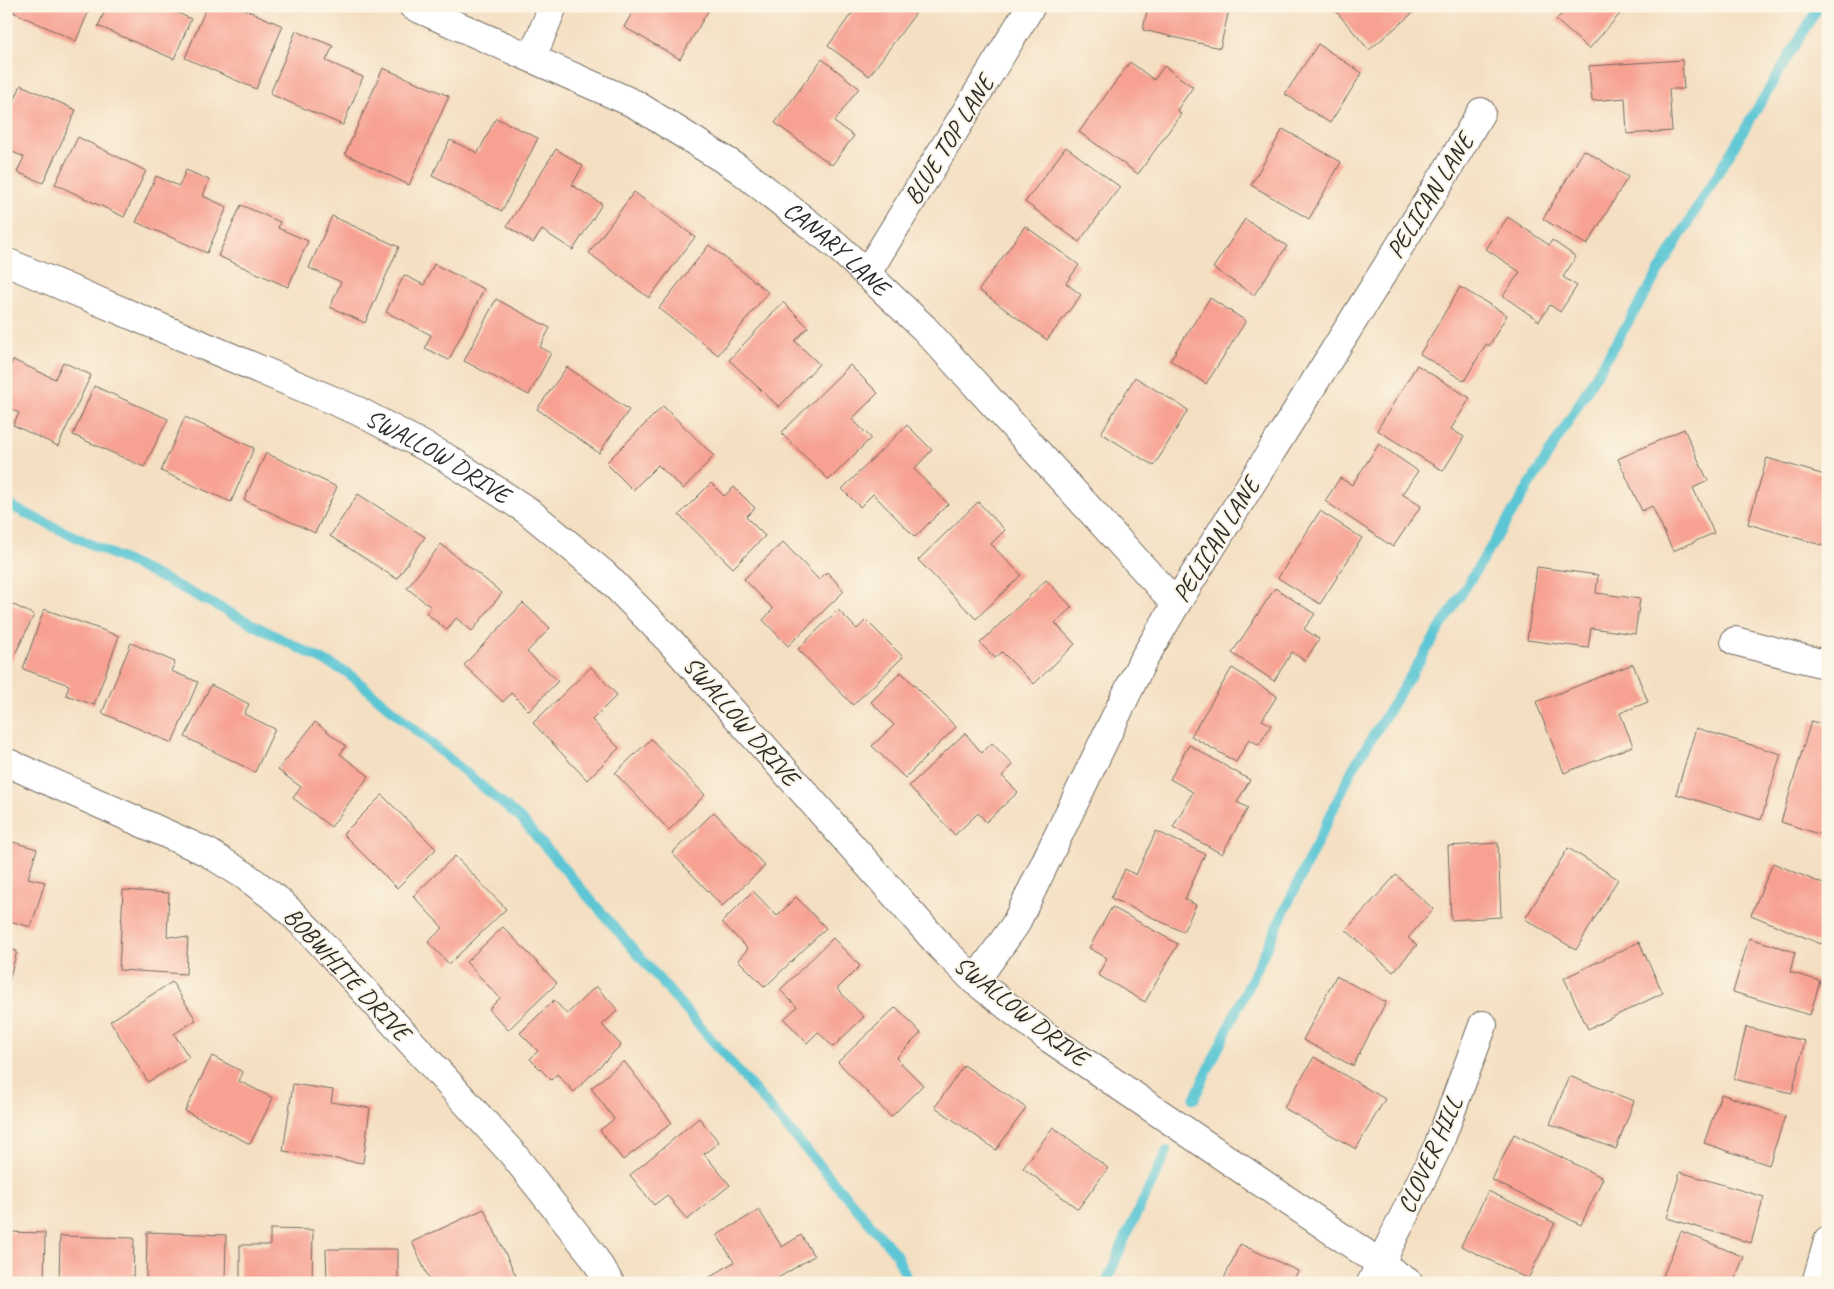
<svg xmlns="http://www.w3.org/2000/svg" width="1834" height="1289" viewBox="0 0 1834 1289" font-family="Caveat,sans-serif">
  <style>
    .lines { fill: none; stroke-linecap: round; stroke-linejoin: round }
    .stream { stroke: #5bc6d4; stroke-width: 10 }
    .building { fill: #f7a192 }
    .street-casing { stroke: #716a60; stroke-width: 30 }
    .street { stroke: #fff; stroke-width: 28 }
    .labels { text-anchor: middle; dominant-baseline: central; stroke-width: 4; stroke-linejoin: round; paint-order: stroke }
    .street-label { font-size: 25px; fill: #2b2b2b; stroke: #fcf5e5 }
  </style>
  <rect width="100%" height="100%" fill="#fcf5e5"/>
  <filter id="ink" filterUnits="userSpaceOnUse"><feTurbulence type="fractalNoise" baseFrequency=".02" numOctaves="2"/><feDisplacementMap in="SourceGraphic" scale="10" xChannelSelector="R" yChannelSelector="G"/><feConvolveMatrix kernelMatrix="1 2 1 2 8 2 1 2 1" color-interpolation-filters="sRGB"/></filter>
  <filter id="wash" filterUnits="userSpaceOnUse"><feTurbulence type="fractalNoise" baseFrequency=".0096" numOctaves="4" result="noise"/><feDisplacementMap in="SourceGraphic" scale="20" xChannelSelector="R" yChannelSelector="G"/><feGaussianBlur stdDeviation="1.12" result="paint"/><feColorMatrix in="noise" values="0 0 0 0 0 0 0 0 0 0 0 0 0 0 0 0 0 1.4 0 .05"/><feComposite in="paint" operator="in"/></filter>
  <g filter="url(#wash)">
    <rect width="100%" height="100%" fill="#f4dfc2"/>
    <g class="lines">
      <path class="stream" d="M6,504l154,73 188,96 174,147 374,434 13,29
        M1194,1099l159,-331 192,-308 274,-454
        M1106,1283l20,-47 41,-85"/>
    </g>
    <g id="blocks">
      <path class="building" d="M16,6h75l-15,35 -63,-29z
        M107,6h56l28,13 -17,40 -76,-33z
        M207,6h30l46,20 -27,63 -71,-31z
        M636,6h75l-31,53 -56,-32z
        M843,6h78l-52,70 -41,-30 24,-33z
        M1148,6h82l-10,42 -77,-18z
        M1340,6h81l-52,44 -34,-40z
        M1569,6h58l-38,43 -33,-29z
        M296,31l37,15 -7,15 37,16 -20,48 -73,-31z
        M1318,44l44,29 -32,50 -45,-29z
        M822,59l37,29 -25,34 20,14 -22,29 -57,-42z
        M1682,60l2,29h-15l3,42 -45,3 -2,-36 -33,3 -3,-35z
        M1130,62l24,18 10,-14 29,21 -16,23 4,4 -43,60 -59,-42z
        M383,68l66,28 -40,89 -64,-31z
        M21,85l55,25 -33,73 -26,-11 7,-15 -18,-8v-47l7,2z
        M496,118l42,20 -36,73 -70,-35 18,-36 28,13z
        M1283,129l58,33 -32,57 -58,-34z
        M78,137l68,34 -22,46 -69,-33z
        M1066,147l54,40 -41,55 -54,-40z
        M556,149l27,17 -11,19 30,19 -29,46 -31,-20 -9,13 -26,-17z
        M1584,150l44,27 -41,68 -44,-26z
        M186,170l23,10 -6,16 24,11 -20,46 -71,-31 20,-46 23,10z
        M634,192l61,45 -46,61 -60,-45z
        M241,205l39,17 -2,6 30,13 -20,46 -70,-31z
        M332,216l67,31 -34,76 -35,-16 11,-25 -32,-14z
        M1508,217l41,28 3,-5 24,17 -13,20 14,9 -17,26 -10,-7 -11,16 -36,-25 17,-24 -34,-23z
        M1245,219l42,27 -33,49 -41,-27z
        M1025,226l54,39 -13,18 15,12 -34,45 -68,-50z
        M709,245l59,47 -50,63 -59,-47z
        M434,264l50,25 -35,71 -24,-12 6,-13 -45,-23 18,-37 20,10z
        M1460,287l47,28 -18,31 -3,-2 -22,37 -44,-27z
        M1210,298l36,23 -40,63 -36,-24z
        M496,299l54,29 -10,19 11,6 -22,42 -65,-34z
        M783,302l25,25 -13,14 24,23 -40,43 -50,-47z
        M13,360l42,19 8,-17 28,13 -33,71 -45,-21 6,-12 -13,-7v-32z
        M850,365l28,28 -26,26 19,19 -42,42 -48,-47z
        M1417,365l53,33 -19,31 13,8 -21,34 -66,-41z
        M567,367l62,43 -30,43 -62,-44z
        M1135,377l53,33 -34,56 -53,-33z
        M94,386l74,33 -24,48 -71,-32z
        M663,406l51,50 -31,33 -25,-24 -25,25 -27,-27z
        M185,417l69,31 -23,54 -70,-31z
        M907,425l25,25 -18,19 34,35 -33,33 -42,-43 -13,13 -18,-18z
        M1684,429l24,52 -15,7 21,45 -41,18 -21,-45 -10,5 -24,-52z
        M1379,444l39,27 -16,23 19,12 -28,41 -68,-46 15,-23 12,7z
        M266,453l71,34 -22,46 -71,-33z
        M1767,458l61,18v71l-80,-23z
        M711,483l13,13 10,-9 21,21 -9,9 19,19 -32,32 -54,-53z
        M358,494l67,43 -28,42 -67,-43z
        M978,502l27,28 -14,14 30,31 -45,44 -58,-59z
        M1320,511l42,27 -42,66 -42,-26z
        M783,542l36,38 8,-8 17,19 -56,55 -25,-26 10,-11 -29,-30z
        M441,544l61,49 -30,38 -16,-13 -9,12 -21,-17 5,-6 -24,-19z
        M1537,567l61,8 -2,18 44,6 -5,35 -44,-6 -3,20 -61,-8z
        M1046,580l26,27 -17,16 20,21 -41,40 -32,-32 -7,6 -15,-15z
        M1275,588l40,26 -11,15 15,10 -14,22 -13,-9 -18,29 -42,-28z
        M6,601l28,14 -28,58z
        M523,603l27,25 -23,24 31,29 -29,30 -18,-18 -8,9 -39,-37z
        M44,609l75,27 -25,69 -28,-10 3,-10 -46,-16z
        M838,610l19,19 9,-9 37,37 -50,48 -55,-56z
        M131,643l44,19 -4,9 27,11 -26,61 -70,-30z
        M1633,664l15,38 -28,11 13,33 -69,27 -28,-71z
        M591,667l26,28 -25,25 27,28 -32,32 -54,-57z
        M1232,668l45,28 -15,24 9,5 -12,20 -10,-6 -13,23 -45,-26z
        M901,672l55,55 -51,51 -33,-32 22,-21 -23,-23z
        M211,685l38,19 -5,10 31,15 -20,43 -70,-35z
        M1811,721l17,5v111l-47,-15z
        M315,722l31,24 -6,8 29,22 -38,51 -38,-29 8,-11 -23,-17z
        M1696,728l85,26 -20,66 -85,-26z
        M965,733l17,20 10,-10 21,22 -11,11 16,16 -32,30 -8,-9 -23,22 -46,-49z
        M651,739l54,56 -36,35 -54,-57z
        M1189,745l61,35 -13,22 11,6 -26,46 -49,-27 20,-35 -23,-13z
        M382,795l54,54 -39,39 -54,-54z
        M714,812l51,54 -43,40 -50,-53z
        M1156,831l49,23 -20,45 11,6 -13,27 -72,-34 14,-29 11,6z
        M6,840l31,9 -9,29 17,4 -14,45 -25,-7z
        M1498,843l3,74 -50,3 -3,-74z
        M1568,848l50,31 -42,71 -51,-31z
        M455,856l51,53 -57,55 -21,-22 15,-14 -30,-32z
        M1773,863l55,23v43l-7,15 -70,-29z
        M1396,875l37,34 -25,29 9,7 -24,27 -47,-42z
        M123,890l46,3 -2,43 21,2 -2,36 -67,-4z
        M753,891l24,25 19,-19 30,31 -61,59 -27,-27 10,-11 -26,-27z
        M1112,907l66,37 -33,58 -47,-27 9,-17 -18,-10z
        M503,927l54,56 -49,47 -19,-21 11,-11 -34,-36z
        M833,938l27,28 -23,23 27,28 -31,30 -15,-15 -11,11 -23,-24 13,-12 -17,-17z
        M1749,938l46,14 -5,20 30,9 -10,34 -77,-23z
        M1639,942l24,51 -75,36 -24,-51z
        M6,948l11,3 -10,37h-1z
        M1336,976l50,26 -33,64 -50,-26z
        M172,982l24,38 -22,14 15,23 -41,25 -38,-61z
        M596,986l22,24 -16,15 19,20 -47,47 -17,-18 -6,6 -21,-21 8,-8 -18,-18 34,-33 13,14z
        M896,1007l25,26 -25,25 27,27 -32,32 -53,-55z
        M1746,1027l59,14 -13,52 -58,-14z
        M212,1056l31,16 -4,9 34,17 -23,46 -65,-33z
        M1314,1057l71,42 -29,50 -72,-41z
        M624,1061l48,62 -49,37 -23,-30 14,-11 -23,-31z
        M964,1065l62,43 -30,42 -61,-43z
        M1569,1076l65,25 -18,48 -66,-25z
        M293,1084l40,6 -2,12 39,6 -7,55 -80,-12z
        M1721,1094l64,22 -16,49 -65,-22z
        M699,1118l20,24 -15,12 26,31 -43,35 -20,-25 -13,10 -24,-30z
        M1053,1127l55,41 -30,41 -55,-41z
        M1514,1134l89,44 -22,47 -89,-45z
        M1680,1172l84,25 -13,46 -84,-25z
        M1488,1191l67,32 -27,56 -67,-33z
        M484,1209l34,71 -6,3h-81l-19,-41z
        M759,1210l23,37 19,-12 13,21 -44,27h-65l-1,-2 30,-19 -17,-27z
        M270,1229l43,1 -1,53h-72v-38h30z
        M1681,1231l63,26 -11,26h-66l-6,-2z
        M6,1232l39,1 -1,50h-38z
        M147,1232l79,3 -1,48h-79z
        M60,1236l74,2 -1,45h-74z
        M1240,1244l58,27 -6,12h-70z
        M326,1249h72v34h-71z"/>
    </g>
  </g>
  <g filter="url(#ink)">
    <use href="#blocks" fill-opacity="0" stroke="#716a60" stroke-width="1"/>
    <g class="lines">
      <defs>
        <g id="street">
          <path id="s1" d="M413,6l222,98 104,65 97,76 88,83 252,276"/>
          <path d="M532,58l21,-52"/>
          <path id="s2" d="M6,262l352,149 87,46 83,54 76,63 65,66 272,307 34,34 71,55 363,247"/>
          <path d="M867,273l164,-267"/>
          <path d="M1735,641l93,24"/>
          <path d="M6,762l201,90 37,23 35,26 31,30 202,222 79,100 19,30"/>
          <path d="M975,981l40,-56 127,-263 34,-58 273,-437 32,-55"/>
          <path d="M1371,1283l68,-139 44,-119"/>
          <path d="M1816,1283l12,-42"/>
        </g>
      </defs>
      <use href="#street" class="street-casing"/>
      <use href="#street" class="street"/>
    </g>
  </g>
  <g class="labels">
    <g class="street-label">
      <text transform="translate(949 140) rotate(-58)">BLUE TOP LANE</text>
      <text transform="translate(1430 196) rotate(-58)">PELICAN LANE</text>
      <text stroke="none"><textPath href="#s1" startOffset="491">CANARY LANE</textPath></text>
      <text stroke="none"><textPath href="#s2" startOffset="474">SWALLOW DRIVE</textPath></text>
      <text transform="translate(1216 540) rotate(-58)">PELICAN LANE</text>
      <text transform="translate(741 721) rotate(49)">SWALLOW DRIVE</text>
      <text transform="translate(347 974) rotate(47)">BOBWHITE DRIVE</text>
      <text transform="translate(1021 1011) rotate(38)">SWALLOW DRIVE</text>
      <text transform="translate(1430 1155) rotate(-66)">CLOVER HILL</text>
    </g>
  </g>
  <rect width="1834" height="1289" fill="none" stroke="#fcf5e5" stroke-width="25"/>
</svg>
